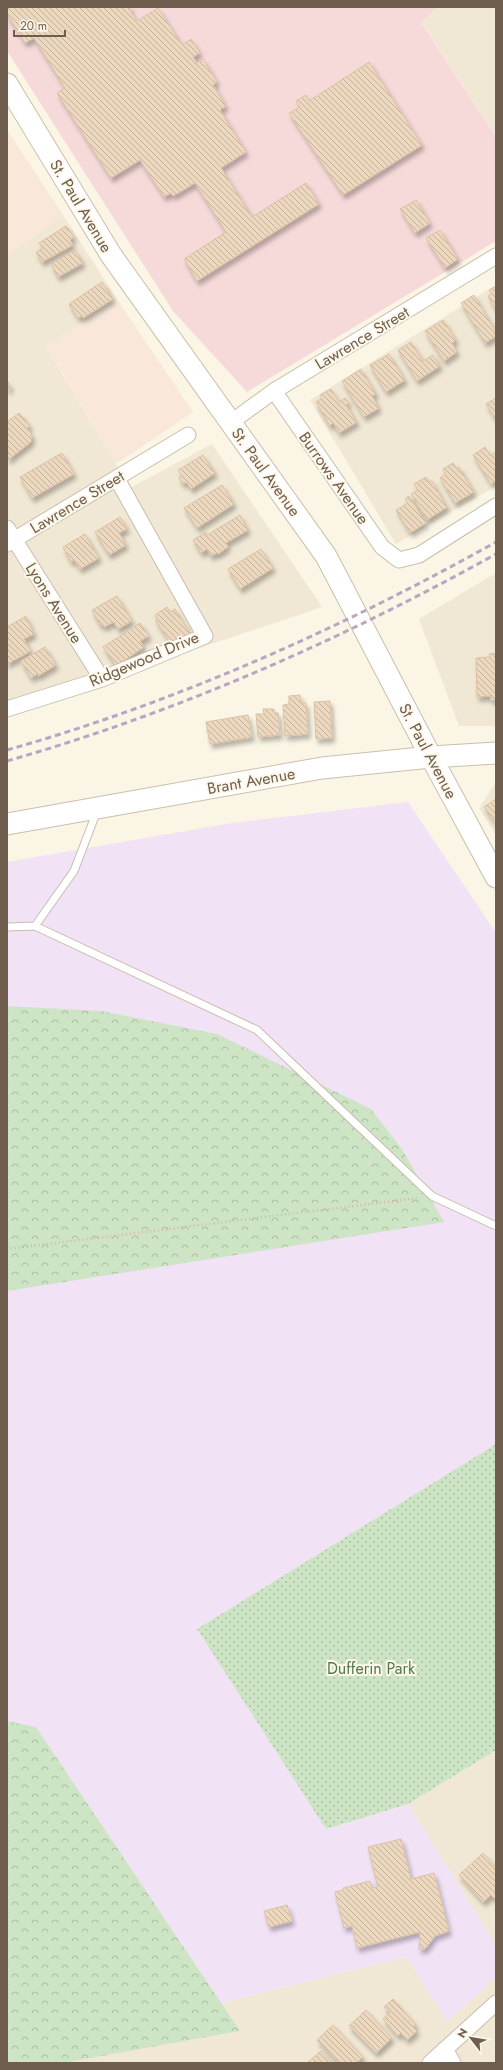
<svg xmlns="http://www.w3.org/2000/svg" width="503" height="2070" viewBox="0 0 503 2070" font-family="Jost,sans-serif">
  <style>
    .residential { fill: #f0e7d4 }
    .commercial { fill: #f9e8da }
    .education { fill: #f1e2f6 }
    .medical { fill: #f6dad9 }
    .forest { fill: url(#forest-crowns) }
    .park { fill: url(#park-dots) }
    .building { fill: url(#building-back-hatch); stroke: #ddc1a2; filter: url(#shadow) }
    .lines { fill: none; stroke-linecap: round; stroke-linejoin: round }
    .service-casing { stroke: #c9bdac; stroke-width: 9 }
    .minor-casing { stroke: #c9bdac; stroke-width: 17 }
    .secondary-casing { stroke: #ccbfab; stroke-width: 23 }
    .path { stroke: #d0bba3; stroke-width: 2.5; stroke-dasharray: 1 3; stroke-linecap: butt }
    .service { stroke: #fff; stroke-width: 7 }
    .minor { stroke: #fff; stroke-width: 15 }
    .secondary { stroke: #fff; stroke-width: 21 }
    .rail { stroke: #b9a5c2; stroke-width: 3; stroke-dasharray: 6 4; stroke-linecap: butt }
    .labels { text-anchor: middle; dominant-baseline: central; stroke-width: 4; stroke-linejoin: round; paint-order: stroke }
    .street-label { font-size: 16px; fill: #6f5e4d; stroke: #fdf8eb }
    .park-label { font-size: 16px; fill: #517a49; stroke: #fdf8eb }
  </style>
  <defs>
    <pattern id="forest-crowns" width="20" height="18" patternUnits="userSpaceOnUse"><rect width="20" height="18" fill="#cde5c5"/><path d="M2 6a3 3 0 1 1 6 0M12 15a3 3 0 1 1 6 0" fill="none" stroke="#abbda2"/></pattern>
    <pattern id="park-dots" width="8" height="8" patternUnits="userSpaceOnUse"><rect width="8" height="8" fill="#cde5c5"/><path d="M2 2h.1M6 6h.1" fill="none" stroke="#abbda2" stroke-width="1.8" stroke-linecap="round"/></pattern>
    <pattern id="building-back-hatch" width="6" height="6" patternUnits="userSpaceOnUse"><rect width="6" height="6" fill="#ecd8bf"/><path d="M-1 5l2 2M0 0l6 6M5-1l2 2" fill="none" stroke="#c3b29d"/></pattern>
    <filter id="shadow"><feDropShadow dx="2.5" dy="4.5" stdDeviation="2" flood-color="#0004"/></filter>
  </defs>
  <rect width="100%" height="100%" fill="#faf5e5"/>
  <path class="residential" d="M437,7h59v130l-75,-116z
    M63,215l55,86 -72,45 84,142 82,-44 110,163 -315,105v-457z
    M496,285v201l-100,58 -86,-144z
    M496,573v153h-37l-40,-107z
    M495,784h1v52l-17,-28z
    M496,1750v195l-88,-141z
    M406,1957l41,64 49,-43v85h-433l177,-32 -19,-28z"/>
  <path class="commercial" d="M7,130l56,85 -56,40z
    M118,301l75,111 -77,52 -70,-119z"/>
  <path class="education" d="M408,802l88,131v511l-299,185 129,200 82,-25 88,141v33l-49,43 -41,-64 -185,46 -185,-276 -29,-6v-859l225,-39z"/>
  <path class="medical" d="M7,7h430l-16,15 75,115v104l-249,151 -74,-81 -166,-260z"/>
  <path class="forest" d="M7,1006l94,5 116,23 154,75 31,40 42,73 -437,69z
    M7,1721l29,6 204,304 -177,32h-56z"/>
  <path class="park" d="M496,1444v306l-88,54 -82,25 -129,-200z"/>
  <path class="building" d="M7,7h125l-3,2 8,12 21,-13 24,37 9,-6 9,14 -7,4 4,6 6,-4 14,23 -4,3 13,21 -6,4 26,42 -25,16 31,49 54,-34 13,21 -122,77 -13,-22 42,-27 -31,-49 -22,13 -2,-3 -7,4 -24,-37 -29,18 -54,-85 8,-5 -31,-50 -9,5 -18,-29z
    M369,62l53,83 -79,50 -54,-82 11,-6 -4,-6 10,-6 3,6z
    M416,200l14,23 -15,10 -15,-24z
    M66,226l8,11 -4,3 3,5 -31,17 -6,-10 7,-4 -4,-5z
    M440,230l18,29 -13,9 -19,-30z
    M75,250l8,13 -25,14 -7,-13z
    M102,282l11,17 -30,19 -1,-2 -4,2 -9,-14z
    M496,286v24l-8,-14 4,-3 -3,-3z
    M474,295l22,37 -2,1 2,3 -11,7 -24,-40z
    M443,320l13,20 -4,3 5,9 -13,9 -19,-30z
    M411,342l12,19 10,-6 7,11 -23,15 -19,-31z
    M389,354l16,26 -19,12 -16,-27z
    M361,369l15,25 -4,2 7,12 -15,9 -22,-36z
    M7,381l4,6 -4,3z
    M331,389l8,13 6,-4 4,5 -3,2 11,17 -18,11 -6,-10 -3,3 -14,-24 6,-4 -2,-3z
    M496,398v19l-1,1 -9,-14z
    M19,413l11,13 -3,2 5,7 -1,7 -23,18 -1,-38z
    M485,447l5,9 6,-4v29l-5,3 -18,-29z
    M62,453l12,21 -42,24 -12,-21z
    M203,455l12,18 -24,16 -5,-7 -3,2 -4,-6 3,-2 -4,-6z
    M453,463l4,6 2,-2 15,25 -19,11 -15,-25 5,-4 -2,-5z
    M426,477l4,5 2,-1 15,26 -20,13 -16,-26 7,-4 -4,-6z
    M222,485l12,19 -37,24 -13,-20z
    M409,496l17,27 -16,10 -14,-23 12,-7 -3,-4z
    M240,515l8,15 -22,13 2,4 -10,7 -1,-1 -6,3 -4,-7 -6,4 -8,-13 13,-8 1,3z
    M120,517l7,12 -8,4 7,12 -17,10 -14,-23z
    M85,534l14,24 -19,11 -6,-9 -3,2 -8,-15z
    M261,549l12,19 -33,21 -12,-20z
    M117,596l15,25 -14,8 -4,-7 -10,5 -2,-3 -2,1 -8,-15z
    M167,607l3,5 5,-3 16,26 -18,12 -17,-26 1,-1 -2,-5z
    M26,616l8,18 -10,5 7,12 -24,13v-37z
    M140,623l9,13 -9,5 4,6 -28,19 -13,-19z
    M45,647l11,18 -18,11 -1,-2 -6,4 -10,-17z
    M496,653v47h-5v-4l-14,1 -1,-39 14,-1 -1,-3z
    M300,695l1,8h5l2,31 -23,2 -2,-31 6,-1v-8z
    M330,701l2,37 -16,1 -2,-37z
    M263,709h11v4h4l2,22 -22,2 -2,-23h8z
    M248,715l4,22 -42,7 -4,-22z
    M496,799v25l-12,-17z
    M401,1839l10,40 23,-6 15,58 -14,5 -10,13h-6l1,-17 -63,16 -5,-22 -8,2 -9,-36 8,-2v-2l27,-7 2,7 6,-1 -10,-40z
    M483,1853l13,14v33l-5,-5 -8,7 -24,-27z
    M287,1905l5,16 -23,6 -5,-16z
    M393,1999l23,26 -3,2 4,4 -10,9 -6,-7 -3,3 -15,-17 7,-6 -6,-6z
    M366,2010l26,28 -16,15 -27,-27z
    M333,2025l30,32 -6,6h-18l-22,-23z
    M321,2051l10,12h-24z"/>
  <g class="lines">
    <defs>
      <path id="service" d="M35,926l39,-55 23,-60
        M7,927l28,-1 222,104 175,166 64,30"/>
      <path id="minor" d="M274,391l108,156 17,13 20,-5 77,-49
        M230,423l44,-32 222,-135
        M7,528l95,151
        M7,544l181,-109
        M7,709l95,-30 103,-43 -88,-157
        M445,2049l8,14
        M430,2063l66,-60"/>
      <path id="secondary" d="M7,84l104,171 215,301 105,201 65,120
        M7,824l315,-56 109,-11 65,-4"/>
    </defs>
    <use href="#service" class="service-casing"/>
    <use href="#minor" class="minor-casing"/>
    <use href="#secondary" class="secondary-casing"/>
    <path class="path" d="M7,1249l411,-51"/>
    <use href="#service" class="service"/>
    <use href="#minor" class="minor"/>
    <use href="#secondary" class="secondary"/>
    <path class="rail" d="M7,750c170,-48 335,-122 489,-208
      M7,761c171,-49 334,-121 489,-207"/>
  </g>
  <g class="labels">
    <g class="street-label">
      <text transform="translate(81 206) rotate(59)">St. Paul Avenue</text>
      <text transform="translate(362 338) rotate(-31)">Lawrence Street</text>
      <text transform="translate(266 472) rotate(54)">St. Paul Avenue</text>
      <text transform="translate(334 478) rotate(55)">Burrows Avenue</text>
      <text transform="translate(77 502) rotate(-31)">Lawrence Street</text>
      <text transform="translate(54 603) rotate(58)">Lyons Avenue</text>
      <text transform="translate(144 659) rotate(-23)">Ridgewood Drive</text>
      <text transform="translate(428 751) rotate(62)">St. Paul Avenue</text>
      <text transform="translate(251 781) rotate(-10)">Brant Avenue</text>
    </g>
    <g class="park-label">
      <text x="371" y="1668">Dufferin Park</text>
    </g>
  </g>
  <rect width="503" height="2070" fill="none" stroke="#6f5e4d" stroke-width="16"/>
  <g transform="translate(471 2038) rotate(301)" stroke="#fdf8eb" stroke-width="3" paint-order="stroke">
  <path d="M0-3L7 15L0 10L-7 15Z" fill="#6f5e4d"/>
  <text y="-6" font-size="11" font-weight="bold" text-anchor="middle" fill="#6f5e4d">N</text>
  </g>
  <path d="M14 30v6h51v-6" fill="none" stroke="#6f5e4d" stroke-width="2"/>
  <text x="20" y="30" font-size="12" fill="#6f5e4d" stroke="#fdf8eb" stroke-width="3" paint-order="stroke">20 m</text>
</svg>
